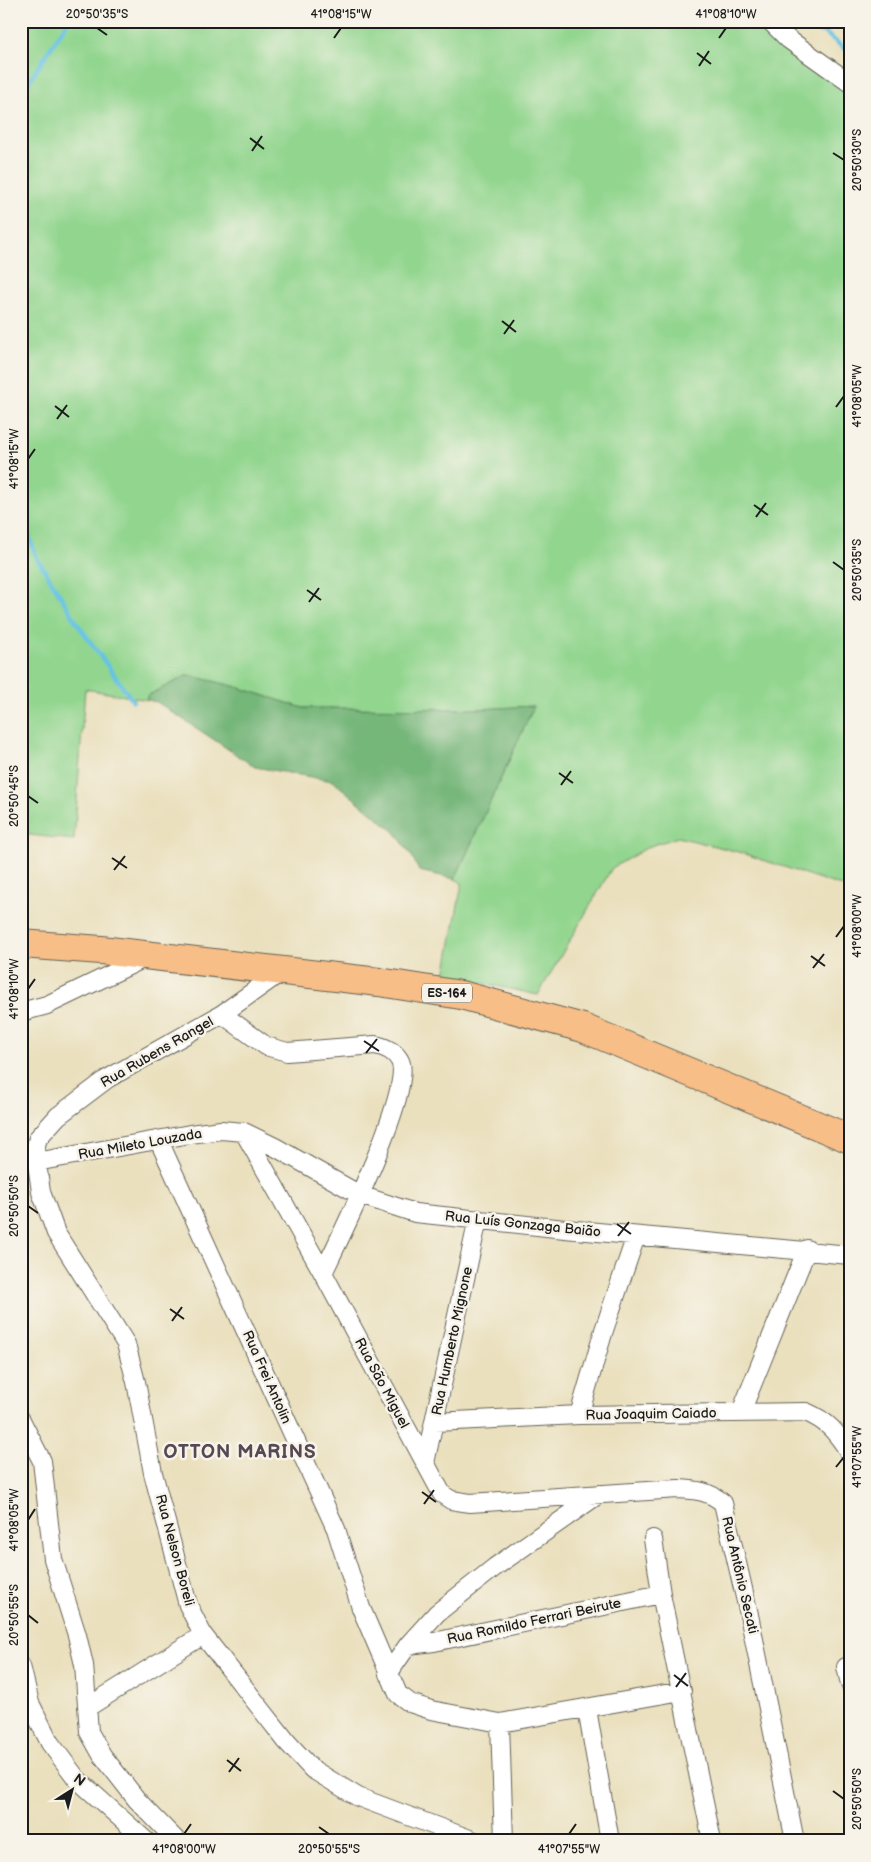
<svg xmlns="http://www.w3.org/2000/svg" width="871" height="1862" viewBox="0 0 871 1862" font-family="'Balsamiq Sans',sans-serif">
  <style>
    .green { fill: #91d58e; stroke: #567855 }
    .forest { fill: #74b679; stroke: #48694a }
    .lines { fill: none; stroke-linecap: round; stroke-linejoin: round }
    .stream { stroke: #65c2e3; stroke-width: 4.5 }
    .minor-casing { stroke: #646155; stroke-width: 20 }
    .trunk-casing { stroke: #646155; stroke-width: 30 }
    .minor { stroke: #fff; stroke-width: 18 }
    .trunk { stroke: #f7be87; stroke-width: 28 }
    .ticks { fill: none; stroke: #1c1c1c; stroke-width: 2 }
    .labels { text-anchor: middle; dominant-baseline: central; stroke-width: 5; stroke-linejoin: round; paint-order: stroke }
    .shield { fill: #f7f3e8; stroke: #5e5c59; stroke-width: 1 }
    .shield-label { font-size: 12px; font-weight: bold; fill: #1c1c1c }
    .street-label { font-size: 14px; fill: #1c1c1c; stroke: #f7f3e8 }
    .district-label { font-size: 19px; font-weight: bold; letter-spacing: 1px; fill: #564954; stroke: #f7f3e8 }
    .neatline { fill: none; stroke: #1c1c1c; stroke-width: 2 }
    .ticks-label { font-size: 12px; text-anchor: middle; fill: #1c1c1c }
  </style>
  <rect width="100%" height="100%" fill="#f7f3e8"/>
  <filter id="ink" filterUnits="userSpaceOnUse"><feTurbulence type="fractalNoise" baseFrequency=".02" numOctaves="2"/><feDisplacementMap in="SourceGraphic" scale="10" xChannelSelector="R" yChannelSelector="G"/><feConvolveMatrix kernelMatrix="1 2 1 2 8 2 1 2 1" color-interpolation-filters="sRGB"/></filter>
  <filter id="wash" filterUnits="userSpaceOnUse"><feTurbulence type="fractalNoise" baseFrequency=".0096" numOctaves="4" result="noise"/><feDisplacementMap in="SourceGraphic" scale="20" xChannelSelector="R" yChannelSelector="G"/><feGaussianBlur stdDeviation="1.12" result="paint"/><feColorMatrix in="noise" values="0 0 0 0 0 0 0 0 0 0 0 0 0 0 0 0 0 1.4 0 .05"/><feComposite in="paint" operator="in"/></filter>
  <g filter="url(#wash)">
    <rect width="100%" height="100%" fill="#eae0be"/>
    <path class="green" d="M21,21h732l31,21 66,53v794l-111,-37 -61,-15 -28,9 -38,22 -74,127 -93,-20 17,-92 -7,-4 79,-173 -55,3 -176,-1 -66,-21 -49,-12 -41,21v4l-62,-11 -11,151 -53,-6z"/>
    <path class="forest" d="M188,675l49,12 66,21 176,1 55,-3 -79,173 -36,-8 -7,-15 -17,-24 -62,-51 -78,-14 -98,-65 -10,-2v-4z"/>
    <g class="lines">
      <path class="stream" d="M801,28l23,4 26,21
        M21,94l47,-73
        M21,514l16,44 42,68 54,75"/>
    </g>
  </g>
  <g filter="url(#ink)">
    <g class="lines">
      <defs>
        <path id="minor" d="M770,21l18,18 62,44
          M281,972l-59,42 -115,65 -49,37 -20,22 -3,11 6,43 15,41 70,111 10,38 17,91 35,132 15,30 84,107 25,27 46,28 117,44
          M21,1012l26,-7 102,-49
          M222,1014l44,32 21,6 88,-7c10,2 20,6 25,16 14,28 -61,179 -77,212
          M244,1132l79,141 119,221 9,6 19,3 208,-14c19,1 31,2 45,14l25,107 47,231
          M159,1141l177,388 25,79 37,86 12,9 21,7 69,13 182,-32
          M36,1162l154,-28 31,-4 23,2 31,15 85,48 55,18 150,16 285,26
          M741,1412l66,-163
          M579,1415l25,-85 32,-94
          M21,1420l21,41 11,98 24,76 7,30 5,67 13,23 35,45 40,41
          M435,1422l144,-7 227,-3c23,10 30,20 44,41
          M425,1463l53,-244
          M653,1539l8,55 51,247
          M408,1645l26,-3 227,-48
          M21,1666l9,37 20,40 27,36 69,62
          M846,1667l4,17
          M388,1674l20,-29 29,-32 58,-46 104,-73
          M88,1707l115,-72
          M587,1709l23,132
          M500,1723l4,118"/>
        <path id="trunk" d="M21,944l80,6 278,32 82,13 122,33 267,111"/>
      </defs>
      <use href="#minor" class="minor-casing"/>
      <use href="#trunk" class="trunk-casing"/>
      <use href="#minor" class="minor"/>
      <use href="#trunk" class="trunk"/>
    </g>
  </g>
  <path class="ticks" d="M97,28l10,7M334,38l7,-10M719,38l7,-10M697,53l14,11M699,66l10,-15M250,138l14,11M252,151l10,-15M833,153l11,7M502,321l14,11M504,334l10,-14M55,406l14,11M836,407l8,-11M57,419l10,-14M28,459l7,-10M754,505l14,10M756,517l10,-14M833,562l11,8M307,590l14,10M309,602l10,-14M559,773l14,10M561,785l10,-14M28,796l10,7M112,858l15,10M114,870l11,-14M836,937l8,-11M811,956l14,10M813,968l11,-14M28,989l7,-10M364,1041l15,10M366,1053l11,-14M28,1206l10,7M617,1224l14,10M618,1236l11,-14M170,1309l14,10M172,1321l10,-14M836,1467l8,-10M422,1492l14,10M424,1504l10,-14M28,1520l7,-11M28,1615l10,8M674,1675l14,11M676,1687l10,-14M227,1760l14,11M229,1772l10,-14M833,1791l11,8M319,1827l10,7M184,1834l7,-10M569,1834l7,-10"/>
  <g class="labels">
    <rect class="shield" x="422" y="983.5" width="50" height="19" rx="4"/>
    <g class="shield-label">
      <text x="447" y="993">ES-164</text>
    </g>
    <g class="street-label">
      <text transform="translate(157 1052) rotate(-30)">Rua Rubens Rangel</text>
      <text transform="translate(140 1144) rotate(-10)">Rua Mileto Louzada</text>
      <text transform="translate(523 1224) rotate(6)">Rua Luís Gonzaga Baião</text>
      <text transform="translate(452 1341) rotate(-78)">Rua Humberto Mignone</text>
      <text transform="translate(267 1377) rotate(66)">Rua Frei Antolin</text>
      <text transform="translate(382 1383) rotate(62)">Rua São Miguel</text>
      <text transform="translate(651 1414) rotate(-1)">Rua Joaquim Caiado</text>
      <text transform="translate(175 1550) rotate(75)">Rua Nelson Boreli</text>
      <text transform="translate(740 1575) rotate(77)">Rua Antônio Secati</text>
      <text transform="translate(534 1621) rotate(-12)">Rua Romildo Ferrari Beirute</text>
    </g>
    <g class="district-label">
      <text x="240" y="1452">OTTON MARINS</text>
    </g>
  </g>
  <rect width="871" height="1862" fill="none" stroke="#f7f3e8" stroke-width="55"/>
  <g transform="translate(72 1790) rotate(36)" stroke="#f7f3e8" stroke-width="4" paint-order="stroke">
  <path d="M0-4L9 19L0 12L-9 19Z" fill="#1c1c1c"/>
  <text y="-8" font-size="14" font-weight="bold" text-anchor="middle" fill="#1c1c1c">N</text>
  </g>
  <rect x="28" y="28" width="816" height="1806" class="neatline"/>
  <g class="ticks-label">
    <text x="97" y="18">20°50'35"S</text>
    <text x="341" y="18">41°08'15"W</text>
    <text x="726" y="18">41°08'10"W</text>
    <text transform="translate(857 160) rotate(-90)" y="4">20°50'30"S</text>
    <text transform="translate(857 396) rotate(-90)" y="4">41°08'05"W</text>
    <text transform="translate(14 459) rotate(-90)" y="4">41°08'15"W</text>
    <text transform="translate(857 570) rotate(-90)" y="4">20°50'35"S</text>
    <text transform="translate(14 796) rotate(-90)" y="4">20°50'45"S</text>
    <text transform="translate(857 926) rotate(-90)" y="4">41°08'00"W</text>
    <text transform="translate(14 989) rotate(-90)" y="4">41°08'10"W</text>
    <text transform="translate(14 1206) rotate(-90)" y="4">20°50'50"S</text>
    <text transform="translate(857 1457) rotate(-90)" y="4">41°07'55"W</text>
    <text transform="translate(14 1520) rotate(-90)" y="4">41°08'05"W</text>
    <text transform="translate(14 1615) rotate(-90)" y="4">20°50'55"S</text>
    <text transform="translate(857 1799) rotate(-90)" y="4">20°50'50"S</text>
    <text x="184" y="1853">41°08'00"W</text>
    <text x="329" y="1853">20°50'55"S</text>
    <text x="569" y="1853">41°07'55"W</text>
  </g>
</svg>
